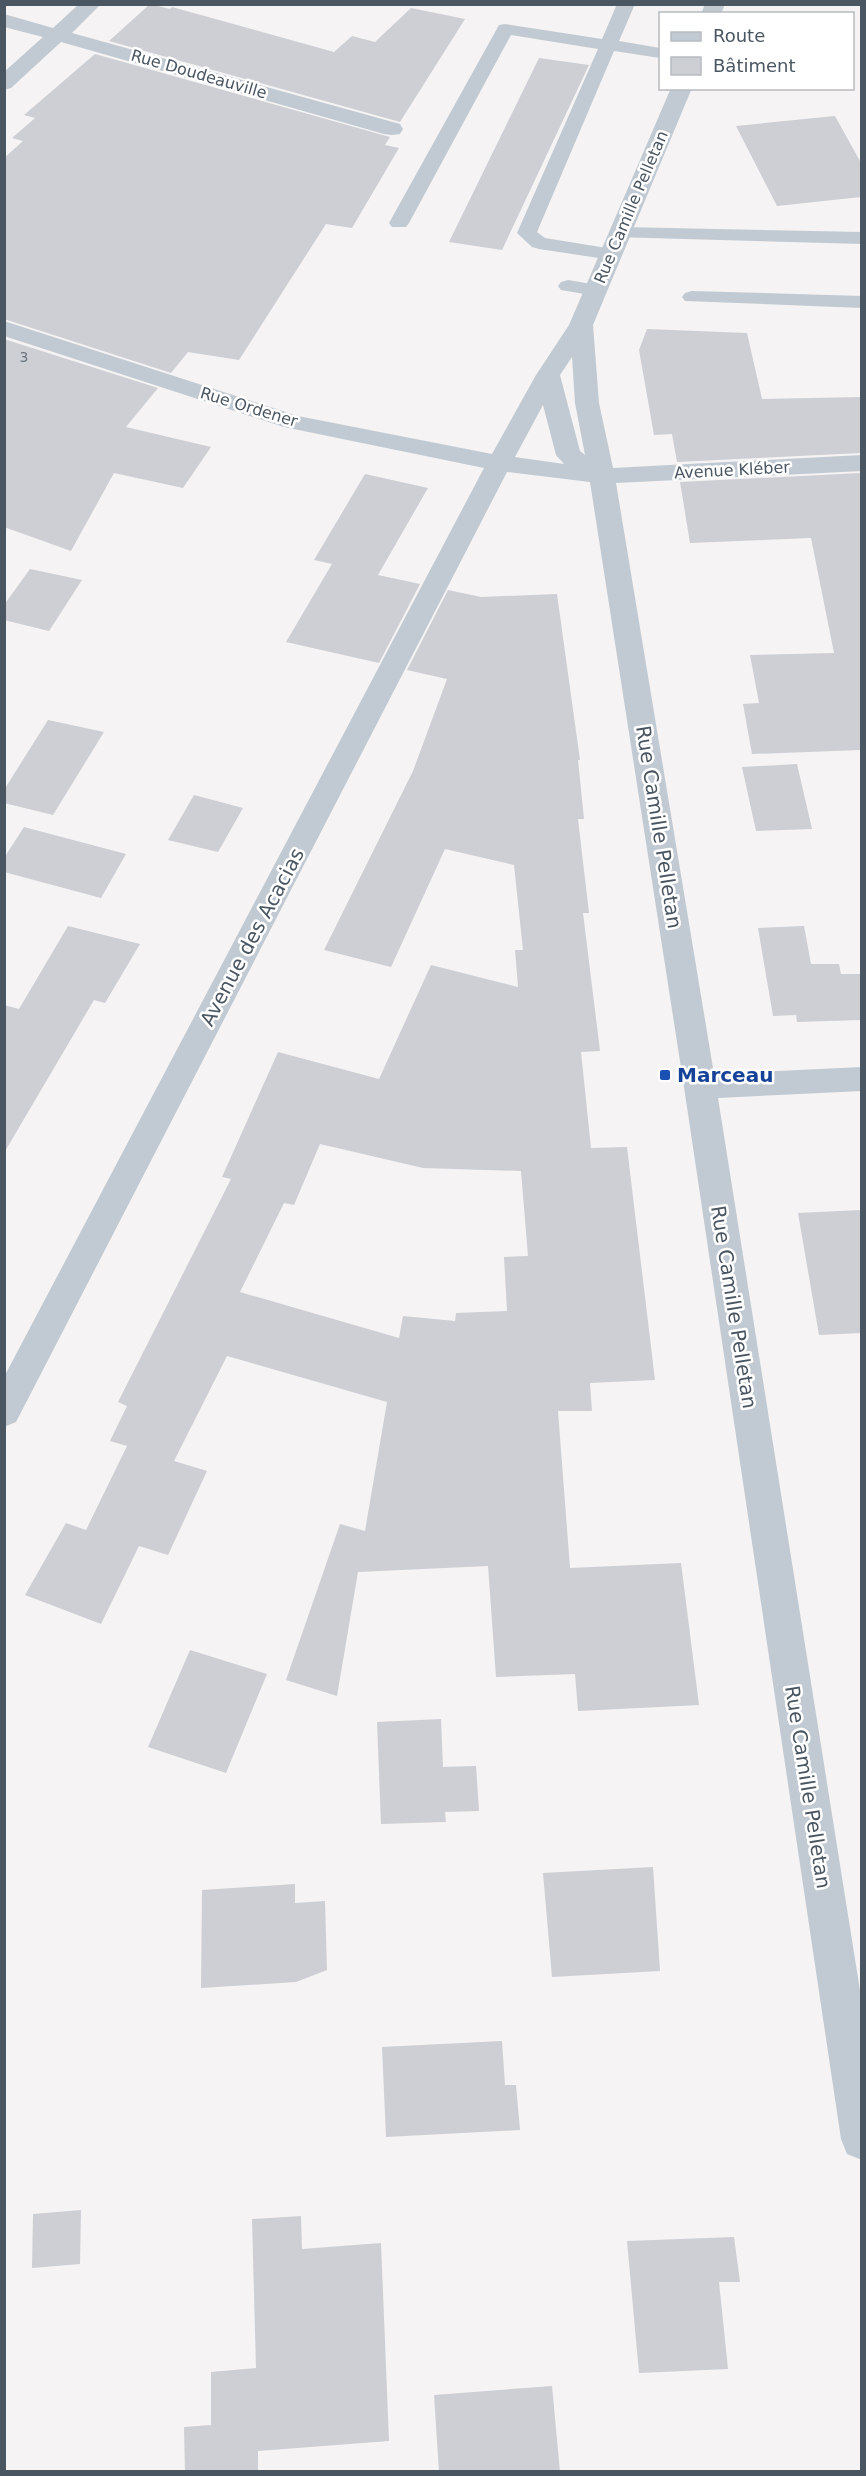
<svg xmlns="http://www.w3.org/2000/svg" width="866" height="2476" viewBox="0 0 866 2476" font-family="'DejaVu Sans',sans-serif">
  <style>
    .building { fill: #cdcfd5; fill-rule: evenodd }
    .lines { fill: none; stroke-linecap: round; stroke-linejoin: round }
    .lane { fill: #c1cad2; fill-rule: evenodd }
    .street { fill: #c1cad2; fill-rule: evenodd }
    .transit-dot { fill: #1a4fb4; stroke: #fff; stroke-width: 2 }
    .labels { text-anchor: middle; dominant-baseline: central; stroke-width: 5; stroke-linejoin: round; paint-order: stroke }
    .far-number-label { font-size: 14px; fill: #6b747e }
    .far-street-label { font-size: 16px; fill: #4a5661; stroke: #fff }
    .street-label { font-size: 20px; fill: #4a5661; stroke: #fff }
    .transit-label { font-size: 20px; font-weight: bold; fill: #164399; stroke: #fff; text-anchor: start }
  </style>
  <rect width="100%" height="100%" fill="#f5f3f3"/>
  <path class="building" d="M150,4l20,5 2,-2 162,45 18,-16 23,6 36,-34 54,11 -65,103 -291,-81z
    M95,54l295,83 -5,8 14,3 -47,80 -26,-4 -87,136 -51,-8 -17,21 -167,-54v-161l19,-17 -11,-3 23,-20 -11,-3z
    M539,58l50,7 -87,185 -53,-8z
    M835,116l26,47v34l-84,9 -41,-80z
    M647,329l100,4 15,66 99,-2v56l-184,9 -5,-28 -18,1 -15,-85z
    M4,339l154,49 -32,39 85,20 -28,41 -69,-15 -43,78 -67,-24z
    M861,473v277l-109,4 -9,-50 16,-1 -9,-48 84,-2 -23,-115 -121,5 -10,-61z
    M365,474l63,14 -50,87 42,9 -41,79 -93,-21 46,-78 -18,-4z
    M30,569l52,11 -33,51 -45,-11v-15z
    M448,590l33,7 76,-3 23,166h-2l6,59h-6l11,94h-6l17,138 -19,1 10,96 36,-1 28,233 -65,3 2,28h-34l12,157 111,-5 18,142 -121,6 -3,-37 -79,3 -8,-111 -130,6 -21,124 -51,-16 54,-156 25,7 22,-129 -160,-46 -53,105 33,10 -39,84 -29,-9 -38,78 -76,-29 41,-72 20,7 41,-84 -17,-5 17,-35 -9,-4 113,-223 -9,-2 56,-125 101,27 52,-114 87,22 -3,-37h8l-9,-85 -69,-16 -54,118 -67,-17 89,-179 34,-92 -40,-9zM320,1144l103,24 98,3 7,85 -24,1 3,54 -51,2 -1,8 -52,-5 -4,22 -159,-46 44,-89 10,2z
    M48,720l56,12 -51,83 -49,-12v-13z
    M797,764l15,65 -56,2 -14,-64z
    M194,795l49,13 -25,44 -50,-12z
    M24,827l102,27 -25,44 -97,-26v-14z
    M68,926l72,18 -35,59 -11,-3 -90,153v-148l15,4z
    M804,926l7,38h28l2,10h20v46l-64,2 -1,-7 -23,1 -15,-88z
    M861,1210v123l-42,2 -21,-122z
    M190,1650l77,24 -41,99 -78,-26z
    M441,1719l2,48 33,-1 3,45 -34,1 1,10 -65,2 -4,-102z
    M653,1867l7,104 -108,6 -9,-104z
    M295,1884v19l30,-2 2,69 -31,12 -95,6 1,-98z
    M502,2041l3,44h11l4,45 -134,7 -4,-90z
    M81,2210l-1,54 -48,4 1,-54z
    M301,2216l1,33 79,-6 8,198 -131,10v21h-73l-1,-45 27,-2v-53l45,-4 -4,-149z
    M734,2237l6,45h-21l9,87 -89,4 -12,-132z
    M552,2386l8,86h-121l-5,-77z"/>
  <g class="lines">
    <path class="lane" d="M617,4h18l-16,37 41,7v10l-46,-7 -77,181 8,6 74,12 3,4 -3,4 -7,2 -73,-11 -7,-2 -15,-14 81,-184 -87,-14 -102,188 -3,4h-14l-3,-4 110,-198 6,-1 97,15z
      M622,227l240,5v12l-247,-7 -3,-4 3,-4z
      M568,280l35,6 3,4 -3,4 -7,2 -35,-6 -3,-4 3,-4z
      M692,291l170,5v12l-177,-7 -3,-4 3,-4z"/>
    <path class="street" d="M79,4h22l-29,29 328,91 3,5 -3,5 -8,1 -8,-1 -323,-92 -50,46 -7,2v-18l39,-35 -39,-10v-13l49,14z
      M705,4h20l-4,10h-20z
      M671,88h21l-99,237 6,78 14,65 249,-13v16l-246,12 98,591 148,-7v24l-144,7 144,905v157l-15,-6 -6,-15 -157,-1052 -94,-605 -83,-10 -491,950 -12,5v-50l480,-909 -200,-41 -280,-91v-15l294,95 194,38 44,-79 33,-50zM572,357l3,46 10,52 -5,-4 -20,-76zM543,405l13,50 8,9 -49,-7z"/>
  </g>
  <rect class="transit-dot" x="659" y="1069" width="12" height="12" rx="3"/>
  <g class="labels">
    <g class="far-number-label">
      <text x="24" y="357">3</text>
    </g>
    <g class="far-street-label">
      <text transform="translate(199 74) rotate(16)">Rue Doudeauville</text>
      <text transform="translate(631 207) rotate(-67)">Rue Camille Pelletan</text>
      <text transform="translate(249 407) rotate(17)">Rue Ordener</text>
      <text transform="translate(732 470) rotate(-3)">Avenue Kléber</text>
    </g>
    <g class="street-label">
      <text transform="translate(659 827) rotate(81)">Rue Camille Pelletan</text>
      <text transform="translate(252 937) rotate(-62)">Avenue des Acacias</text>
      <text transform="translate(734 1307) rotate(81)">Rue Camille Pelletan</text>
      <text transform="translate(808 1787) rotate(81)">Rue Camille Pelletan</text>
    </g>
    <g class="transit-label">
      <text x="677" y="1075">Marceau</text>
    </g>
  </g>
  <rect width="866" height="2476" fill="none" stroke="#4a5661" stroke-width="12"/>
  <rect x="659" y="12" width="195" height="78" fill="#ffffff" stroke="#b7bbc0" stroke-width="1.5"/>
  <rect x="671" y="32" width="30" height="9" fill="#c1cad2" stroke="#b7bbc0" stroke-width="1.5"/>
  <text x="713" y="42" font-size="18" fill="#4a5661">Route</text>
  <rect x="671" y="57" width="30" height="18" fill="#cdcfd5" stroke="#b7bbc0" stroke-width="1.5"/>
  <text x="713" y="72" font-size="18" fill="#4a5661">Bâtiment</text>
</svg>
